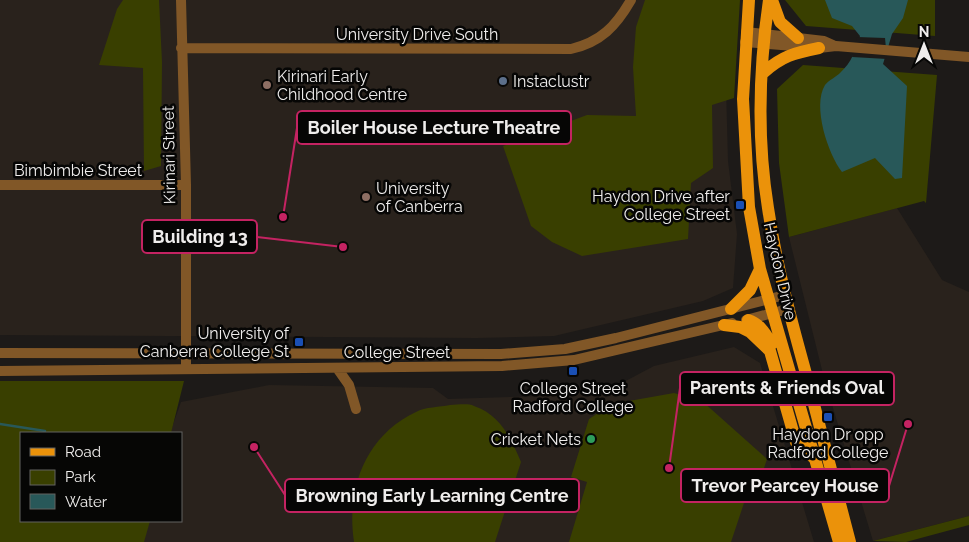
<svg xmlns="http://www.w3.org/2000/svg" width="969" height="542" viewBox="0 0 969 542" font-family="Raleway,sans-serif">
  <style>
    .built { fill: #29221c }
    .green { fill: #393f00 }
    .water { fill: #285859 }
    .pier { fill: #1d1a18 }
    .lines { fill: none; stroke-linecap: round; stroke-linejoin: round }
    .stream { stroke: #285859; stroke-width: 2.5 }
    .minor { stroke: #815727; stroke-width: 10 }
    .major { stroke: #eb920a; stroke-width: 12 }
    .service-dot { fill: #5c6f8a; stroke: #060605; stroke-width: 2 }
    .education-dot { fill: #8d6e63; stroke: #060605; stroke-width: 2 }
    .transit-dot { fill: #1a4fb4; stroke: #060605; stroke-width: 2 }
    .leisure-dot { fill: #2e9e5b; stroke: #060605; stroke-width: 2 }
    .labels { text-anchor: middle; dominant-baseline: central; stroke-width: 5; stroke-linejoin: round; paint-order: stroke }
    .street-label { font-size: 16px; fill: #efedec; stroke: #060605 }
    .poi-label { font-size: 16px; fill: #efedec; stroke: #060605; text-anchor: start }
    .leader { fill: none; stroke: #c42362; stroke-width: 2 }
    .callout-dot { fill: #c42362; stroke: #060605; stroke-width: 2 }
    .callout { fill: #060605; stroke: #c42362; stroke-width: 2 }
    .callout-label { font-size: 18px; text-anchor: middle; font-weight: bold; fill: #efedec }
  </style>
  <rect width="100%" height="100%" fill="#1d1a18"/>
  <path class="built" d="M0,0h732l-6,87 2,74 9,73 -4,54 -30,13 -149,35 -78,2 -476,-3z
    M897,208l45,72 27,12v224l-96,25 -49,-163 -35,-141z
    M734,347l26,16 54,179h-676l3,-21h40v-88h-11l11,-31 88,-17 164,3 15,11 91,-3 52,-5 29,-7 34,-18z"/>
  <path class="green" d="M123,0h36l3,62 -1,104 -17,5 -1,-103 -44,-3 18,-56z
    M645,0h95l-6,98 -22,7 1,63 -22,15 -3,56 -106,17 -30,-14 -21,-16 -28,-80 84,-31 49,1 -3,-49 3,-40z
    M785,0h150v36l-129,-10z
    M803,65l134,10 -11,128 -2,-2 -135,36 -10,-74 -2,-74z
    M0,381h184l-13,52h-150v88h129l-6,21h-144z
    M674,393l28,8 65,58 -13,39 -10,5 -13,39h-162l18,-60 -16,-5 18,-58 23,-15z
    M450,405c7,0 18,-2 24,1 27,9 37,33 47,56l-26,80h-141c-8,-53 11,-106 62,-130 9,-5 24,-5 34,-7z
    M969,516v9l-63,17 -33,-1z"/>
  <path class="water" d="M825,0h83l-5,18 -11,16 -9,30 24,22 -5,92 -7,1 -20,-21 -33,14c-14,-18 -30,-66 -17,-87 4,-5 11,-8 15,-12 12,-11 15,-22 20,-37l-8,-10 -20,-8z"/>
  <path class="pier" d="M857,37l28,1 2,21 -35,-2z"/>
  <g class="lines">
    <path class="stream" d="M0,424l45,7"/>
    <path class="minor" d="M181,0l5,185v184
      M746,32l78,9 9,4
      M745,42l74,6 17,-2 133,11
      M181,48l390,1c30,-7 45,-23 60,-49
      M0,185h186
      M746,320l42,-11
      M0,353l501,1 64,-5 51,-11 169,-43
      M337,368l12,17 7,24
      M0,371l502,-5 72,-6 158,-37"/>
    <path class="major" d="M749,0l-6,99 6,108 11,62 79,273
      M769,0c-10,68 -12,140 -1,208 8,55 22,108 37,162 15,57 30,115 45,172
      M772,0l8,22 18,16
      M763,73c19,-17 31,-20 56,-25
      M731,309l19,-19 10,-21
      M748,320c12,4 17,13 24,24
      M724,325l16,2 10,5 20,19 26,91 18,16"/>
  </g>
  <circle class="service-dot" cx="503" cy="81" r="5"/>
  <g class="education-dot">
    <circle cx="267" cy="85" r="5"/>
    <circle cx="366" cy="197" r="5"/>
  </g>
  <g class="transit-dot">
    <rect x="735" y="200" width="10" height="10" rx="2.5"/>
    <rect x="294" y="337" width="10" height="10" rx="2.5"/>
    <rect x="568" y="366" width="10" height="10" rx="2.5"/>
    <rect x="823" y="412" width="10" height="10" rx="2.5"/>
  </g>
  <circle class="leisure-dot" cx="591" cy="439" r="5"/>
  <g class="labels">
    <g class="street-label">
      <text x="417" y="34">University Drive South</text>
      <text transform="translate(169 155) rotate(-91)">Kirinari Street</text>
      <text x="78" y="170">Bimbimbie Street</text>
      <text transform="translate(780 271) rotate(77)">Haydon Drive</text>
      <text x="397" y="352">College Street</text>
    </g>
    <g class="poi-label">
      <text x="277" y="76">Kirinari Early<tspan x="277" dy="18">Childhood Centre</tspan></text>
      <text x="513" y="81">Instaclustr</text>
      <text x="376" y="188">University<tspan x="376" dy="18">of Canberra</tspan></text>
      <text x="730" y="196" text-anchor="end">Haydon Drive after<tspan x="730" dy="18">College Street</tspan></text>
      <text x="289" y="333" text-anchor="end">University of<tspan x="289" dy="18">Canberra College St</tspan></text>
      <text x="573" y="388" text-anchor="middle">College Street<tspan x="573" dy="18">Radford College</tspan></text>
      <text x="828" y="434" text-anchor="middle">Haydon Dr opp<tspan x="828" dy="18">Radford College</tspan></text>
      <text x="581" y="439" text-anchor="end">Cricket Nets</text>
    </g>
  </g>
  <path class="leader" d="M283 217L297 128M343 247L257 237M669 468L680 388M908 424L889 486M254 447L285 495"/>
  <g class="callout-dot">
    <circle cx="283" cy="217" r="5"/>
    <circle cx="343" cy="247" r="5"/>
    <circle cx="669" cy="468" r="5"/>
    <circle cx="908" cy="424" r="5"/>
    <circle cx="254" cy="447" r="5"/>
  </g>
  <g class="callout">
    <rect x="297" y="111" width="274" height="33" rx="5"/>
    <rect x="142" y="220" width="115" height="33" rx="5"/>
    <rect x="680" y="372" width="214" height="33" rx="5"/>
    <rect x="681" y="469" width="208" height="33" rx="5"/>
    <rect x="285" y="479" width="294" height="33" rx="5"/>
  </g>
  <g class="callout-label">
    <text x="434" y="134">Boiler House Lecture Theatre</text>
    <text x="200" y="243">Building 13</text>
    <text x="787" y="394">Parents &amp; Friends Oval</text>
    <text x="785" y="492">Trevor Pearcey House</text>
    <text x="432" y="502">Browning Early Learning Centre</text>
  </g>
  <rect x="20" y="432" width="162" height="90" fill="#060605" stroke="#636261"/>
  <rect x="30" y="448" width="25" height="8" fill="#eb920a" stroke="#636261"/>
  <text x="65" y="457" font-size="15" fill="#efedec">Road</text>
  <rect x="30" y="470" width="25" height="15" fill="#393f00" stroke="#636261"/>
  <text x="65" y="482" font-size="15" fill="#efedec">Park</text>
  <rect x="30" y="494" width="25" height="15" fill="#285859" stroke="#636261"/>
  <text x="65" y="507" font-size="15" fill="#efedec">Water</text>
  <g transform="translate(924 45)" stroke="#060605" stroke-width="4" paint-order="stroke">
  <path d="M0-4L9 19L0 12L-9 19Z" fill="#efedec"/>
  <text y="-8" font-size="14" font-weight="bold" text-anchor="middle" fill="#efedec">N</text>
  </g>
</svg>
